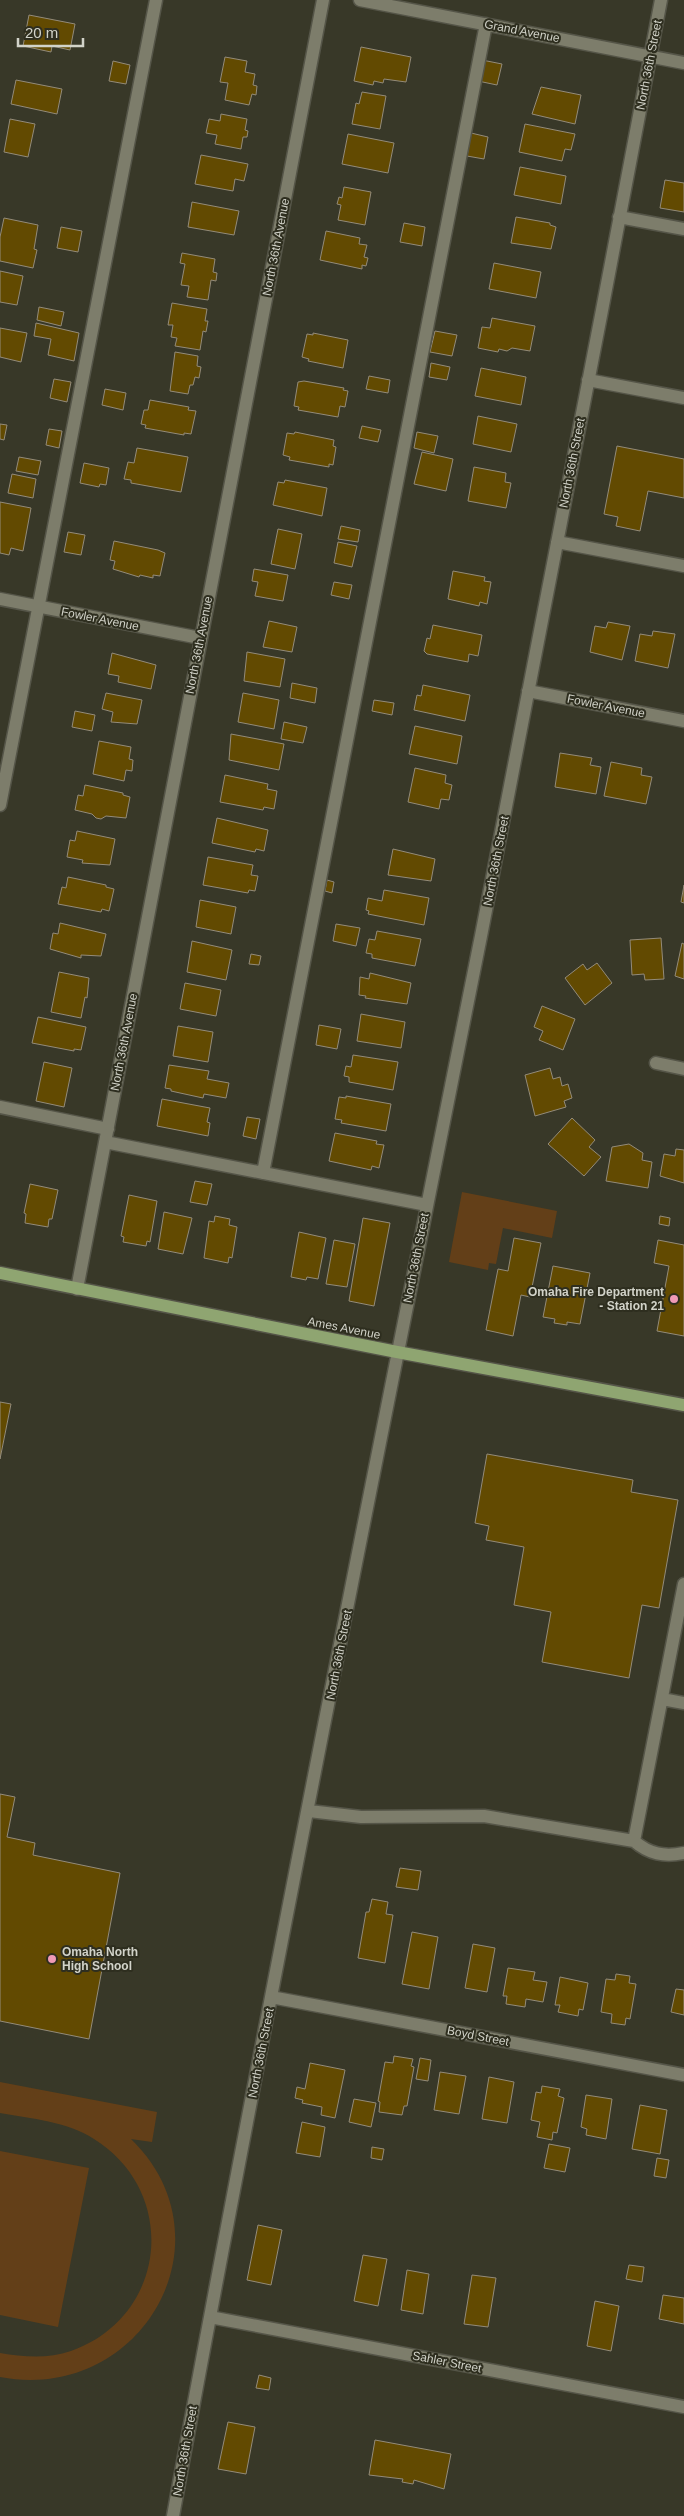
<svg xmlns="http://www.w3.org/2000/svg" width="684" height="2516" viewBox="0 0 684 2516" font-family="Arial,sans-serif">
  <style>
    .green { fill: #633f18 }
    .building { fill: #624a01; stroke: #938b7a }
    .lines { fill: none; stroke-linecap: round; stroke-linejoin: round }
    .minor-casing { stroke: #555548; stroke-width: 15 }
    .major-casing { stroke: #555548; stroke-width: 15 }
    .minor { stroke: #7d7d6b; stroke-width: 12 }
    .major { stroke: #8fa571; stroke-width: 12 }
    .poi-dot { fill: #f09ab6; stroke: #2e2e1f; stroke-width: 2 }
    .labels { text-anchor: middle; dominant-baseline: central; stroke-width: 4; stroke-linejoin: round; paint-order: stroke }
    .street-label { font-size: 12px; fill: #d2d3c9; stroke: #2e2e1f }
    .poi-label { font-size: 12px; font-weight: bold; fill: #d2d3c9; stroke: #2e2e1f; text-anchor: end }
  </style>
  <rect width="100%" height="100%" fill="#383828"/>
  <path class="green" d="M462,1192l95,19 -5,27 -49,-10 -7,36 -7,-1 -1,7 -39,-8z
    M0,2082l157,30 -5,30 -21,-3c104,101 10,265 -131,238v-24c24,4 48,6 71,-2 96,-34 109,-158 23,-212 -27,-18 -63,-20 -94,-26z
    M0,2151l89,17 -31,159 -58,-12z"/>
  <path class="building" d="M29,15l46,9 -5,26 -18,-4 -1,6 -28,-6z
    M361,47l50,10 -5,25 -22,-3 -1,4 -9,-2 -1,4 -19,-4z
    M225,57l22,4 -2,11 10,2 -2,11 4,1 -1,9 -4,-1 -3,11 -24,-5 3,-17 -8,-1z
    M482,60l20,4 -5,21 -19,-4z
    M113,61l17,4 -4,19 -17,-3z
    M16,80l46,9 -5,25 -46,-10z
    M541,87l40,8 -6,29 -43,-10z
    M362,92l24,4 -6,33 -28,-5 4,-21 3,1z
    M221,114l26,5 -2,11 3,1 -1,6h-4l-2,12 -26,-5 2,-9 -11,-2 3,-14 11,2z
    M10,119l25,5 -7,33 -24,-5z
    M525,124l50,10 -4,16 -6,-1 -3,12 -43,-9z
    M471,133l17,4 -4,22 -17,-3z
    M348,134l46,9 -6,30 -46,-9z
    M201,155l47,9 -4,17 -9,-2 -2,12 -38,-7z
    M520,167l46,9 -5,28 -47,-9z
    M665,180l19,3v29l-24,-4z
    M344,187l27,5 -6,33 -27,-5 3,-15 -4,-1 2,-7 3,1z
    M192,202l47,9 -5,24 -46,-8z
    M516,217l34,6v2l6,2 -5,22 -40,-6z
    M4,218l34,7 -4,24 3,1 -4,18 -33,-7v-24z
    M404,223l21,4 -3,19 -22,-4z
    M61,227l21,4 -4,21 -21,-4z
    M326,231l34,7 -1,6 8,1 -3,12 4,1 -2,8 -4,-1v4l-42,-9z
    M182,253l33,6 -2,13 4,1 -1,8 -5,-1 -3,20 -21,-3 2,-11 -8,-1 4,-21 -5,-1z
    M494,263l47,9 -5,26 -47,-9z
    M0,271l23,5 -6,29 -17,-3z
    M172,303l35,6 -2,12h3l-2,11 -3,-1 -3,19 -25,-4 2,-8 -6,-1 2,-12h-5z
    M39,307l25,5 -3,14 -24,-6z
    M492,318l43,8 -5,25 -18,-3 -5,3 -8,-2 -1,3 -20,-4 4,-21 8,1z
    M36,323l43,10 -5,28 -26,-6 3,-16 -17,-3z
    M0,328l27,5 -6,29 -21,-5z
    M435,331l22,4 -5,21 -22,-4z
    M313,333l35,7 -5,28 -35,-7 1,-2 -7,-2 5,-23 6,1z
    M175,352l23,4 -1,10 4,1 -2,11 -4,-1 -2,8h-3l-2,9 -18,-3z
    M431,363l19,4 -3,13 -18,-3z
    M481,368l45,9 -5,28 -46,-9z
    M369,376l21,4 -2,13 -22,-4z
    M54,379l17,3 -4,20 -17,-4z
    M304,381l40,7 -1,2 5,1 -3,16 -5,-1 -2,11 -40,-7 1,-3 -5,-1 4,-24z
    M105,389l21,4 -3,17 -21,-5z
    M150,400l39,7 -1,3 8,1 -5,23 -7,-1v2l-39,-7 1,-3 -5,-1 3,-14h4z
    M478,416l39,8 -6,28 -38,-8z
    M0,424l7,1 -3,15 -4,-1z
    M362,426l19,4 -3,12 -19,-4z
    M49,429l13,2 -3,17 -13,-3z
    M295,432l39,8 -1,6 3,1 -3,18 -4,-1v3l-40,-7 1,-3 -7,-2 4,-22 7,1z
    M417,432l21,4 -4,17 -20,-5z
    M617,446l67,13v39l-36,-7 -8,40 -24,-5 2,-9 -14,-3z
    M137,448l51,9 -7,35 -50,-9v-3l-7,-1 4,-17 6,1z
    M422,452l31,7 -7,32 -32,-7z
    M19,457l22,4 -3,14 -22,-4z
    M84,463l25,5 -3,17 -6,-1 -1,3 -19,-4z
    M474,467l32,6 -1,9 6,1 -5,25 -38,-7z
    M12,474l24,5 -3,19 -25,-5z
    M285,480l42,8 -5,28 -49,-11 5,-23 6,1z
    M0,502l31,6 -8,43 -12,-3 -2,7 -9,-2z
    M341,526l19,4 -2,12 -20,-3z
    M278,529l24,5 -7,35 -24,-5z
    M68,532l17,3 -4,20 -17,-3z
    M114,541l44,9 7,3 -5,23 -7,-1v3l-13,-3 -1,2 -26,-8 2,-8 -5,-1z
    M338,542l19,4 -5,21 -18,-4z
    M254,569l34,6 -5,26 -28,-5 3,-14 -6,-1z
    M453,571l32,6 -1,4 7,1 -4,22 -7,-2 -1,4 -31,-7z
    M334,582l18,3 -3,14 -18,-4z
    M269,621l28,6 -5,25 -29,-5z
    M608,622l22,4 -8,34 -32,-8 5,-26 11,2z
    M433,625l49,10 -4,21 -9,-2 -1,8 -41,-8 -3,-3 3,-13 3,1z
    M653,631l22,3 -7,34 -33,-7 5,-27 12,2z
    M247,652l38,7 -5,28 -36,-6z
    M112,653l44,12 -5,24 -33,-7 1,-6 -11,-2z
    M292,683l25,5 -2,15 -25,-5z
    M423,685l47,10 -5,26 -51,-11 3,-15 4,1z
    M106,693l36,7 -5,24 -26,-2 2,-10 -11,-3z
    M243,693l36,7 -5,29 -36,-7z
    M374,700l20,3 -2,12 -20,-4z
    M75,711l20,4 -3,16 -20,-4z
    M284,722l23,5 -4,16 -22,-4z
    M415,726l47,10 -5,28 -48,-10z
    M231,734l53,10 -5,26 -50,-10z
    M99,741l32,6 -2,12 4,1 -1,11 -6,-1 -2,11 -31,-7z
    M560,753l32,5 -2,7 11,2 -5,27 -41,-7z
    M611,762l31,6 -1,7 11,2 -6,27 -42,-8z
    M415,768l31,7 -1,8 7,2 -3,15 -8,-1 -2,10 -31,-7z
    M225,775l43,9 -1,5 10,2 -3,18 -10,-2 -1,3 -43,-8z
    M85,785l38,8v2l7,2 -4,21 -20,-2 -5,3 -5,-1 -4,-4 -17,-4 3,-15 5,1z
    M217,818l51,12 -4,21 -8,-2 -1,3 -43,-9z
    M77,831l38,8 -5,26 -28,-2 1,-3 -16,-3 3,-17 5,1z
    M393,849l42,10 -4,22 -43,-6z
    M208,857l45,8 -2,10 7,1 -3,15 -6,-1 -1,3 -45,-8z
    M68,877l38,8v2l8,2 -5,22 -7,-2 -1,3 -43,-8 4,-17 4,1z
    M327,880l7,2 -2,11 -7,-2z
    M684,885v18l-3,-1z
    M384,890l45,8 -5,27 -56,-11 1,-3 -3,-1 2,-12 14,3z
    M200,900l36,7 -5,27 -35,-7z
    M60,923l46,11 -5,22 -20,-1v3l-31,-9 3,-16 5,1z
    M336,924l24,4 -4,18 -23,-5z
    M377,931l44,8 -6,27 -43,-8v-4l-6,-1 3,-14 6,1z
    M661,938l3,41 -19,1 -1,-6 -12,1 -2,-35z
    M192,941l40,9 -6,30 -39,-8z
    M682,943l2,1v35l-9,-3z
    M251,954l10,2 -2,9 -10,-1z
    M597,963l15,20 -27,22 -20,-27 18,-14 4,6z
    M59,972l30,6 -2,20 -2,-1 -4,21 -30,-6z
    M370,973l41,10 -4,21 -42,-6 1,-2 -7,-1 1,-18 9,2z
    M185,983l36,7 -5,26 -36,-7z
    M542,1006l33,13 -12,31 -24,-10 4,-9 -9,-4z
    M361,1014l44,8 -4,26 -44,-7z
    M38,1017l48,10 -5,23 -7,-1v2l-42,-8z
    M319,1025l22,4 -4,20 -21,-4z
    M178,1026l35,6 -5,30 -35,-6z
    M353,1055l45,7 -5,28 -44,-8v-5l-5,-1 2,-10 5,1z
    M44,1062l28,6 -8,39 -28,-6z
    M169,1065l40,6 -2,8 22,4 -3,15 -22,-4 -1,4 -32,-7v-2l-6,-1z
    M550,1068l3,11 7,-2 2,9 6,-2 4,14 -8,3 2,6 -31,9 -10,-41z
    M346,1096l45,8 -5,27 -45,-8 1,-3 -7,-1 4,-22 7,1z
    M162,1099l48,9 -3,14 3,1 -2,13 -51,-10z
    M247,1117l13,2 -4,20 -13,-3z
    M572,1118l23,22 -6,7 12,10 -17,19 -36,-32z
    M335,1133l42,8 -1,3 8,1 -5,23 -7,-2 -1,4 -42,-9z
    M629,1144l14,9 -1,7 10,2 -4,26 -42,-7 6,-34z
    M676,1149l8,1v33l-24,-7 4,-22 11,2z
    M195,1181l17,3 -5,21 -17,-3z
    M30,1184l28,6 -6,29h-3l-1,8 -23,-4 1,-9 -2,-1z
    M129,1195l28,6 -7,41 -3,-1 -1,5 -23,-4 1,-5 -3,-1z
    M164,1212l28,6 -9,36 -25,-5z
    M215,1216l15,3 -1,6 8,2 -5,31 -3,-1 -1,6 -24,-5 5,-37 5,1z
    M660,1216l10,2 -1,8 -10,-2z
    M363,1218l27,5 -16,83 -25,-5z
    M299,1232l27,6 -8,41 -11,-2 -1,3 -15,-3z
    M514,1238l27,5 -11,54 -9,-2 -8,41 -27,-6 12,-61 10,2z
    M334,1240l21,4 -8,43 -21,-3z
    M658,1240l26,5v91l-27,-5 12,-65 -15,-3z
    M553,1266l37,7 -10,51 -13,-2v3l-13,-2 1,-4 -12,-2z
    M0,1402l11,2 -11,55z
    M487,1454l146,26 -2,12 47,8 -19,108 -17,-3 -13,73 -87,-16 9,-50 -37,-7 10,-58 -38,-7 3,-14 -14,-3z
    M0,1794l15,3 -8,40 28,6 -2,12 87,18 -31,166 -89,-18z
    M400,1868l21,3 -3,19 -22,-3z
    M372,1899l16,3 -2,12 7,1 -8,48 -27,-5 8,-46h3z
    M412,1932l26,5 -9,52 -27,-5z
    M473,1944l22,4 -8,44 -22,-4z
    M508,1968l27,4 -2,8 14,2 -4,20 -17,-3 -1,8 -19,-3 1,-8h-4z
    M616,1974l14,2 -1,7 7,1 -6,35 -4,-1 -1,7 -14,-2 1,-9 -11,-2 5,-33 9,1z
    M560,1977l28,6 -5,27 -4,-1 -1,7 -20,-4 2,-7h-5z
    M676,1989l8,1v25l-13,-3z
    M394,2056l19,3 -2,7 3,1 -7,39h-3l-2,9 -23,-3 1,-10 -2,-1 7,-39 8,1z
    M420,2058l11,2 -3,21 -12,-2z
    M310,2063l35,7 -10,48 -14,-3 1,-8 -20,-4 1,-3 -8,-2 2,-11 8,2z
    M440,2072l26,4 -7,38 -25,-4z
    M489,2077l25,5 -7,41 -25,-4z
    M542,2086l18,3 -2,7 6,2 -7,35 -4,-1 -1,8 -15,-3 3,-15 -9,-2 5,-28 5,1z
    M586,2095l26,4 -6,40 -20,-4 1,-6 -6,-2z
    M354,2099l22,4 -5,24 -22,-5z
    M640,2105l27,5 -7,44 -28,-5z
    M302,2122l23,5 -5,30 -24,-4z
    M549,2144l21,4 -5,24 -21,-4z
    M372,2147l12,2 -2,11 -11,-2z
    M657,2158l12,2 -3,18 -12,-2z
    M258,2225l24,5 -11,55 -24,-5z
    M363,2255l24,4 -9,47 -24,-5z
    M629,2265l15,2 -2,15 -16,-3z
    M407,2270l22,4 -6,40 -22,-4z
    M472,2275l24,3 -8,49 -24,-3z
    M663,2295l21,3v26l-25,-5z
    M595,2301l24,5 -8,45 -24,-5z
    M259,2375l12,3 -2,12 -13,-2z
    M228,2422l27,5 -9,47 -28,-5z
    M375,2440l76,14 -7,35 -30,-9 -1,4 -11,-2 1,-3 -34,-4z"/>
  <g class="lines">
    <defs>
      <path id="minor" d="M360,0l324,63
        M619,217l65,12
        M588,380l96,18
        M557,542l127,24
        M0,599l200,39
        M528,691l156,30
        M0,805l156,-805
        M656,1063l28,6
        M0,1107l108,22
        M105,1142l322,63
        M263,1173l223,-1149
        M77,1289l246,-1289
        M662,1699l22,4
        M309,1811l52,6 123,-1 150,25 50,-257
        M634,1841c15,13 30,16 50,12
        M271,1997l413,78
        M210,2317l474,90
        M173,2516c97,-528 203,-1054 308,-1580 63,-312 120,-624 180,-936"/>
      <path id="major" d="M0,1273l397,79 287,53"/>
    </defs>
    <use href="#minor" class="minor-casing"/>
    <use href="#major" class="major-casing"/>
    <use href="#minor" class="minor"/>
    <use href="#major" class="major"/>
  </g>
  <g class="poi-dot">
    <circle cx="674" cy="1299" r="5"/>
    <circle cx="52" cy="1959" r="5"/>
  </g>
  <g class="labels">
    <g class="street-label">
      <text transform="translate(522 31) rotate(11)">Grand Avenue</text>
      <text transform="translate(649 65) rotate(-79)">North 36th Street</text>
      <text transform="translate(276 247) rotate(-79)">North 36th Avenue</text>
      <text transform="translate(572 463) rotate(-79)">North 36th Street</text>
      <text transform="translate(100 619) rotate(11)">Fowler Avenue</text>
      <text transform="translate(199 645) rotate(-79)">North 36th Avenue</text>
      <text transform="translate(606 706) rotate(11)">Fowler Avenue</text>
      <text transform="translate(496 861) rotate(-79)">North 36th Street</text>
      <text transform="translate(124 1042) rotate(-79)">North 36th Avenue</text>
      <text transform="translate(416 1258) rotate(-79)">North 36th Street</text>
      <text transform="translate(344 1328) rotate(11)">Ames Avenue</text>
      <text transform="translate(339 1655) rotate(-79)">North 36th Street</text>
      <text transform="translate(478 2036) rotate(11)">Boyd Street</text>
      <text transform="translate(261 2053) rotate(-79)">North 36th Street</text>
      <text transform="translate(447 2362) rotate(11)">Sahler Street</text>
      <text transform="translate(185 2451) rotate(-80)">North 36th Street</text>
    </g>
    <g class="poi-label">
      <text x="664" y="1292">Omaha Fire Department<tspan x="664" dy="14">- Station 21</tspan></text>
      <text x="62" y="1952" text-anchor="start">Omaha North<tspan x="62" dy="14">High School</tspan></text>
    </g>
  </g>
  <path d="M18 38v8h65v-8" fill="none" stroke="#d2d3c9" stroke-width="2.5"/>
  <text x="25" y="38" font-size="15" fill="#d2d3c9" stroke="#2e2e1f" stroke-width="4" paint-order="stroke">20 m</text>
</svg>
